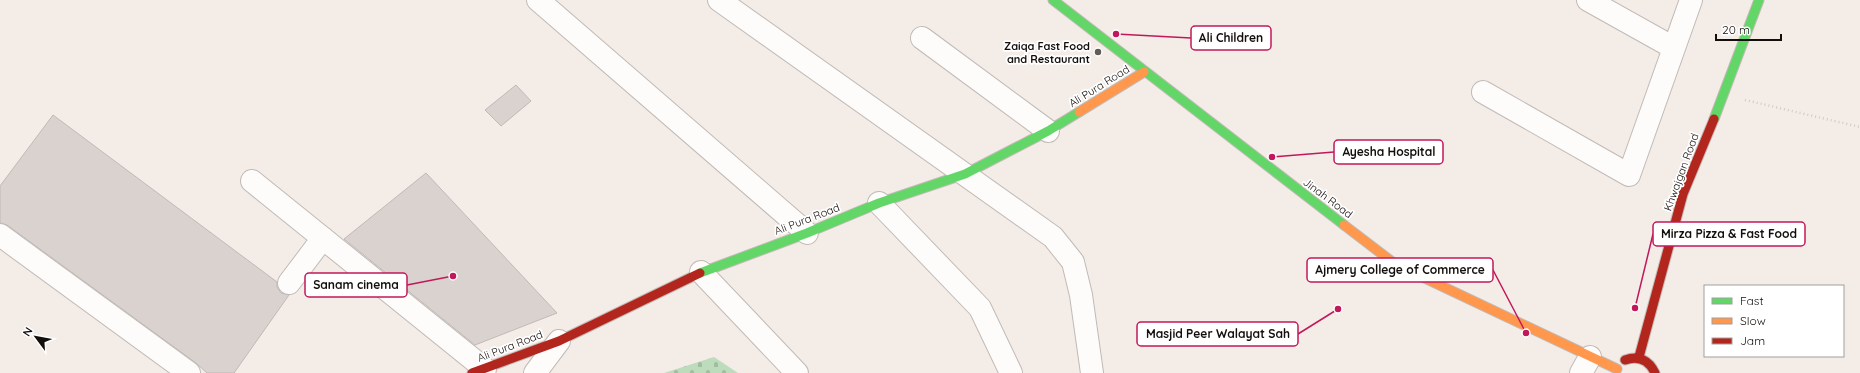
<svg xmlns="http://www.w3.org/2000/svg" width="1860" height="373" viewBox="0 0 1860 373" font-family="Quicksand,sans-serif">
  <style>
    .cemetery { fill: url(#cemetery-stones) }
    .building { fill: #d9d2cf; stroke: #c0b9b7 }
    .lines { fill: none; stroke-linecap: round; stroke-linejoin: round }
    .street-casing { stroke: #c1bab6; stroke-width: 24 }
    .fast-casing { stroke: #c1bab6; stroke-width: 11 }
    .slow-casing { stroke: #c1bab6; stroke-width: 11 }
    .jam-casing { stroke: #c1bab6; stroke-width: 11 }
    .path { stroke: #cdcbc9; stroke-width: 2.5; stroke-dasharray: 1 3; stroke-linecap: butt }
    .street { stroke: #fdfcfb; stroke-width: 22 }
    .fast { stroke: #63d668; stroke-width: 9 }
    .slow { stroke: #ff974d; stroke-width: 9 }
    .jam { stroke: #b3261e; stroke-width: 9 }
    .poi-dot { fill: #625c58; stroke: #fff; stroke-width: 1.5 }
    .labels { text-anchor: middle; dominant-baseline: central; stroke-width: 3.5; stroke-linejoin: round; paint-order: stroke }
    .poi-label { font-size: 11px; font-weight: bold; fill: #130e0b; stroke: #fff; text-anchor: end }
    .street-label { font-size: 11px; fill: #130e0b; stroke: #fff }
    .leader { fill: none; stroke: #c2185b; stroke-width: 1.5 }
    .callout-dot { fill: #c2185b; stroke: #fff; stroke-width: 1.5 }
    .callout { fill: #fff; stroke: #c2185b; stroke-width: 1.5 }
    .callout-label { font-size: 12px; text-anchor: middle; font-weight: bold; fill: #130e0b }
  </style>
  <defs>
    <pattern id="cemetery-stones" width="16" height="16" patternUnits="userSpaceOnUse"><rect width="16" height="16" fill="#bddcbc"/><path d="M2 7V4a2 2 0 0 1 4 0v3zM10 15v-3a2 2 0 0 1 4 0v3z" fill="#a2bca0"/></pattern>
  </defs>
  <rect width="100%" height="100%" fill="#f4ece7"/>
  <path class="cemetery" d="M714,357l24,16h-74z"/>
  <path class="building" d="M516,85l15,16 -30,25 -16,-16z
    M53,115l224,167v5l4,6 8,2 -55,78h-27l-11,-10 -189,-138 -7,-2v-37z
    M426,173l131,140 -82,32 -131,-106z"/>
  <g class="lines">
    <defs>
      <path id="street" d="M538,0l269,233
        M719,0l334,237 20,25 8,33 11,78
        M1588,0l86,48
        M922,38l126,93
        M1483,92l146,83 62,-175
        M252,181l233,188
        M879,203l101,105 31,65
        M0,235l189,138
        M701,272l96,101
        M289,283l34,-45
        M535,373l24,-32
        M1581,373l9,-16"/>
      <path id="fast" d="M1053,0l291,225
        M1714,119l45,-119
        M700,273l107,-40 72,-30 86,-29 83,-43 31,-19"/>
      <path id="slow" d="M1079,112l65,-40
        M1344,225l51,39 222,105"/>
      <path id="jam" d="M1639,357l44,-163 31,-75
        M1625,360c14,-5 24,0 30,13
        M472,373l87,-32 141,-68"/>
    </defs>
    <use href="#street" class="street-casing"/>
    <use href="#fast" class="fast-casing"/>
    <use href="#slow" class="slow-casing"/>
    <use href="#jam" class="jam-casing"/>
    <path class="path" d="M1745,100l115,27"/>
    <use href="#street" class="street"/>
    <use href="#fast" class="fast"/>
    <use href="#slow" class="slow"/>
    <use href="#jam" class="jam"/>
  </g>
  <circle class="poi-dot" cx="1098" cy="52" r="4"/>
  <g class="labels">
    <g class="poi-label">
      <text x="1090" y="46">Zaiqa Fast Food<tspan x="1090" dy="13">and Restaurant</tspan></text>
    </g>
    <g class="street-label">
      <text transform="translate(1099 86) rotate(-32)">Ali Pura Road</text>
      <text transform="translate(1681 172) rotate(-70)">Khwajgan Road</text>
      <text transform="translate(1328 198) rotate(37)">Jinah Road</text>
      <text transform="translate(807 219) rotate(-21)">Ali Pura Road</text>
      <text transform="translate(510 346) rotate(-21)">Ali Pura Road</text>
    </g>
  </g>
  <path class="leader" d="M1116 34L1191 38M1272 157L1334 152M1635 308L1653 234M1526 333L1493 270M453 276L407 285M1338 309L1298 334"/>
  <g class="callout-dot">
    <circle cx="1116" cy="34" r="4"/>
    <circle cx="1272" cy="157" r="4"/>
    <circle cx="1635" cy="308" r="4"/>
    <circle cx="1526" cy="333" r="4"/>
    <circle cx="453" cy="276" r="4"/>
    <circle cx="1338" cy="309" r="4"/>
  </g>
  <g class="callout">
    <rect x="1191" y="26" width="80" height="24" rx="4"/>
    <rect x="1334" y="140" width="109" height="24" rx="4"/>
    <rect x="1653" y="222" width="152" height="24" rx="4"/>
    <rect x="1307" y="258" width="186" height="24" rx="4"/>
    <rect x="305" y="273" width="102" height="24" rx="4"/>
    <rect x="1137" y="322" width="161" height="24" rx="4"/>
  </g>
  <g class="callout-label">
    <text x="1231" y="42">Ali Children</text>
    <text x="1389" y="156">Ayesha Hospital</text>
    <text x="1729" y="238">Mirza Pizza &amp; Fast Food</text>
    <text x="1400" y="274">Ajmery College of Commerce</text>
    <text x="356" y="289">Sanam cinema</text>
    <text x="1218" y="338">Masjid Peer Walayat Sah</text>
  </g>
  <rect x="1704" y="285" width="140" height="72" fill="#ffffff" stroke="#a19f9d"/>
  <rect x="1712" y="298" width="20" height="6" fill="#63d668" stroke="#a19f9d"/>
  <text x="1740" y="305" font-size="12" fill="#130e0b">Fast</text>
  <rect x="1712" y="318" width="20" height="6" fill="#ff974d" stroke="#a19f9d"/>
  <text x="1740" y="325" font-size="12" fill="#130e0b">Slow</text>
  <rect x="1712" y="338" width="20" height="6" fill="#b3261e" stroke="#a19f9d"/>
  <text x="1740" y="345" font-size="12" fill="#130e0b">Jam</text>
  <g transform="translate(36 337) rotate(302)" stroke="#ffffff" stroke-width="3" paint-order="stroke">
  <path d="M0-3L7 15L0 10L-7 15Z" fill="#130e0b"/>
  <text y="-6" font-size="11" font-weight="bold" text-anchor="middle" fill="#130e0b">N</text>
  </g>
  <path d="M1716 34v6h65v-6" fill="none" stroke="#130e0b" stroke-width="2"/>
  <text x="1722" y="34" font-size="12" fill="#130e0b" stroke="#ffffff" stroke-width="3" paint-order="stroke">20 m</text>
</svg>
